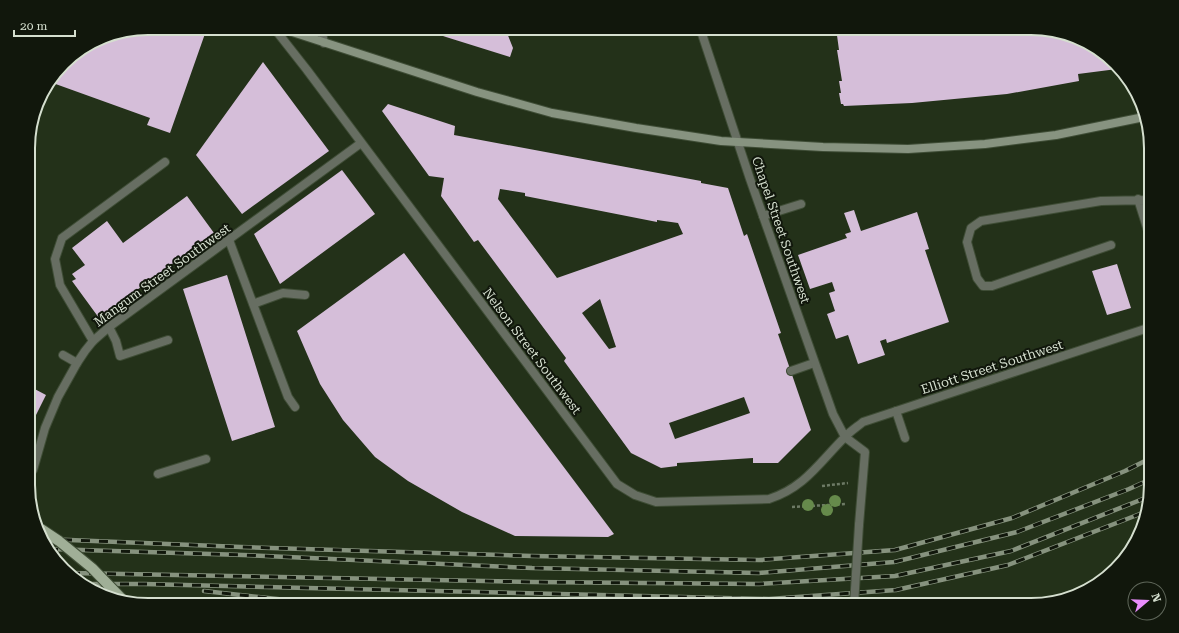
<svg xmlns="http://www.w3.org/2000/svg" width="1179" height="633" viewBox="0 0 1179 633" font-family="'Roboto Serif',serif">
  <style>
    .building { fill: #d5bed9; fill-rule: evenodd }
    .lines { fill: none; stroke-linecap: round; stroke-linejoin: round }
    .lane-casing { stroke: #3f4d36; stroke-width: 10 }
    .street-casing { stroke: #3f4d36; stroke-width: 10 }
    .secondary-casing { stroke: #3f4d36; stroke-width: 10 }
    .path { stroke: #6d7a65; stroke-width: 2.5; stroke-dasharray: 3 2; stroke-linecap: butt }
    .lane { stroke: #676e62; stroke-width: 8 }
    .street { stroke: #676e62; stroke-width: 8 }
    .secondary { stroke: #879380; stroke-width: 8 }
    .rail-casing { stroke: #86927e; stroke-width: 4.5 }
    .rail { stroke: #11170c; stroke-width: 3; stroke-dasharray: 9; stroke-linecap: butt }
    .street-bridge-casing { stroke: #3f4d36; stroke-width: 10; stroke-linecap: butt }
    .primary-bridge-casing { stroke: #3f4d36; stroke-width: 12; stroke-linecap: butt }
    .street-bridge { stroke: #676e62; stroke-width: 8 }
    .primary-bridge { stroke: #a0af97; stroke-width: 10 }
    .tree { fill: #668a4b }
    .labels { text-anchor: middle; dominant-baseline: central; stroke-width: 4; stroke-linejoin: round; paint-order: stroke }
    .street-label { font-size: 13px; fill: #d5dfcf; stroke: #11170c }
    .rim { fill: none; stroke: #d5dfcf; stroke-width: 2 }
  </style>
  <rect width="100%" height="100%" fill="#233119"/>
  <path class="building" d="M148,28h59l-37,105 -23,-8 3,-7 -100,-36 19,-24 33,-21z
    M442,28h63l8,20 -3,9 -64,-20 -3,-1 -2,-4z
    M836,28h195l54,12 32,29 -39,5 1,7 -72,13 -95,9 -68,3 -1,-2h-2l-2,-11h2l-2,-12h3l-5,-31h2z
    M263,62l66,89 -87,63 -46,-59z
    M388,104l67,22 -1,9 247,46v2l27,5 16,48 3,-2 34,99 -3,1 33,96 -33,33h-25v-5l-76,5v3l-16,2 -30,-15 -67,-92 2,-3 -88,-118 -4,2 -33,-46 3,-18 -15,-2 -47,-65zM500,189l25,4v3l132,26v-2l21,3 5,11 -126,44 -59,-79zM600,299l16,48 -7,2 -27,-36zM744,397l6,16 -75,26 -6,-16z
    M342,170l33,44 -95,70 -26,-50z
    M187,196l27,37 -115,85 -27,-37 4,-2 -4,-5 13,-9 -13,-17 35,-27 16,22z
    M854,210l7,21 56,-19 12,37 -4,1 24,72 -62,21 -1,-4 -6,2 5,14 -27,9 -10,-29 -12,4 -9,-25 8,-3 -6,-18 6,-2 -3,-9 -22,7 -12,-34 49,-17 -2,-4 6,-2 -7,-19z
    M404,253l111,149 99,132 -6,3 -93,-1 -53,-24 -54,-31 -33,-24 -32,-37 -23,-36 -23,-53z
    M1117,264l14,44 -24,7 -15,-44z
    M227,275l48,152 -43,14 -49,-152z
    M29,386l17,9 -14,28 -3,10z"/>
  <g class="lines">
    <defs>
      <path id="lane" d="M321,28l3,15
        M1138,199l12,38
        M763,216l38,-12
        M229,240l59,157 7,10
        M1111,245l-119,41h-9l-6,-8 -10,-36 4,-14 10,-7 120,-20 49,-1
        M253,304l30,-11 22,2
        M109,327l7,14 4,15 48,-16
        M93,341l-33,-56 -5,-26 7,-21 103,-76
        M63,355l14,8
        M791,371l23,-8
        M896,411l9,27
        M158,474l48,-15"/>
      <path id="street" d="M274,28l33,42 310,414 18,11 21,7 113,-3c35,-11 50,-36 75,-61 5,-6 13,-11 19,-16l288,-95
        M700,28l50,151 83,235 12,23 20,15 -6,73
        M401,29l2,-1
        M33,470l12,-42 13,-31 19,-34 8,-12 8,-10 16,-14 252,-184"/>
      <path id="secondary" d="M280,28l197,64 75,21 84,15 85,13 102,6 85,2 77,-5 71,-9 88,-18"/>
    </defs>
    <use href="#lane" class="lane-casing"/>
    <use href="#street" class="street-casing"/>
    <use href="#secondary" class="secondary-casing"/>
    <path class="path" d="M420,33l4,-2
      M822,486l26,-3
      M792,507l54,-3"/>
    <use href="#lane" class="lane"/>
    <use href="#street" class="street"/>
    <use href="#secondary" class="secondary"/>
    <defs>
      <path id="rail" d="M45,539l196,8 291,9 227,4 136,-10 117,-32 113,-47 26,-13
        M49,549l194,6 289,13 227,5 135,-11 123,-30 112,-43 22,-10
        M71,573l462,9 226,2 136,-8 116,-25 137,-54
        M84,584h60l625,15 127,-9 112,-25 137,-53
        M204,591l129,14"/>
    </defs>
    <use href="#rail" class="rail-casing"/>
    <use href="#rail" class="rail"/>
    <defs>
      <path id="street-bridge" d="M854,605l5,-80"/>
      <path id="primary-bridge" d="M41,529l18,12 33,27 30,31"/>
    </defs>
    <use href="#street-bridge" class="street-bridge-casing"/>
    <use href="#primary-bridge" class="primary-bridge-casing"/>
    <use href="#street-bridge" class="street-bridge"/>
    <use href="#primary-bridge" class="primary-bridge"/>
  </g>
  <g class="tree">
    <circle cx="835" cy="501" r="6"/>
    <circle cx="808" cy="505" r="6"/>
    <circle cx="827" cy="510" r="6"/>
  </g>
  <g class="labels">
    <g class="street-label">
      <text transform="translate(781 230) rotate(71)">Chapel Street Southwest</text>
      <text transform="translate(162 275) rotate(-36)">Mangum Street Southwest</text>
      <text transform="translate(532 351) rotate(53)">Nelson Street Southwest</text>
      <text transform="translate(992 367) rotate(-18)">Elliott Street Southwest</text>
    </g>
  </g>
  <path d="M0 0H1179V633H0ZM148 35H1031A113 113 0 0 1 1144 148V485A113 113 0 0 1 1031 598H148A113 113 0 0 1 35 485V148A113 113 0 0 1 148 35Z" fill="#11170c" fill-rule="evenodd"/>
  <path class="rim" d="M148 35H1031A113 113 0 0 1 1144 148V485A113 113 0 0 1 1031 598H148A113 113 0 0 1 35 485V148A113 113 0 0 1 148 35Z"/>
  <g transform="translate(1147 601) rotate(71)"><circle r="19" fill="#11170c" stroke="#5f675a"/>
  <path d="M0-3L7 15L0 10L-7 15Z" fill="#ea8dfd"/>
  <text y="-6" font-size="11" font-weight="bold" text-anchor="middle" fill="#d5dfcf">N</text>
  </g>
  <path d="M14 30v6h61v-6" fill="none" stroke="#d5dfcf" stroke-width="2"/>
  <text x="20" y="30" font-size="12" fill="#d5dfcf" stroke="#11170c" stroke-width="3" paint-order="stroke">20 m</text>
</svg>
